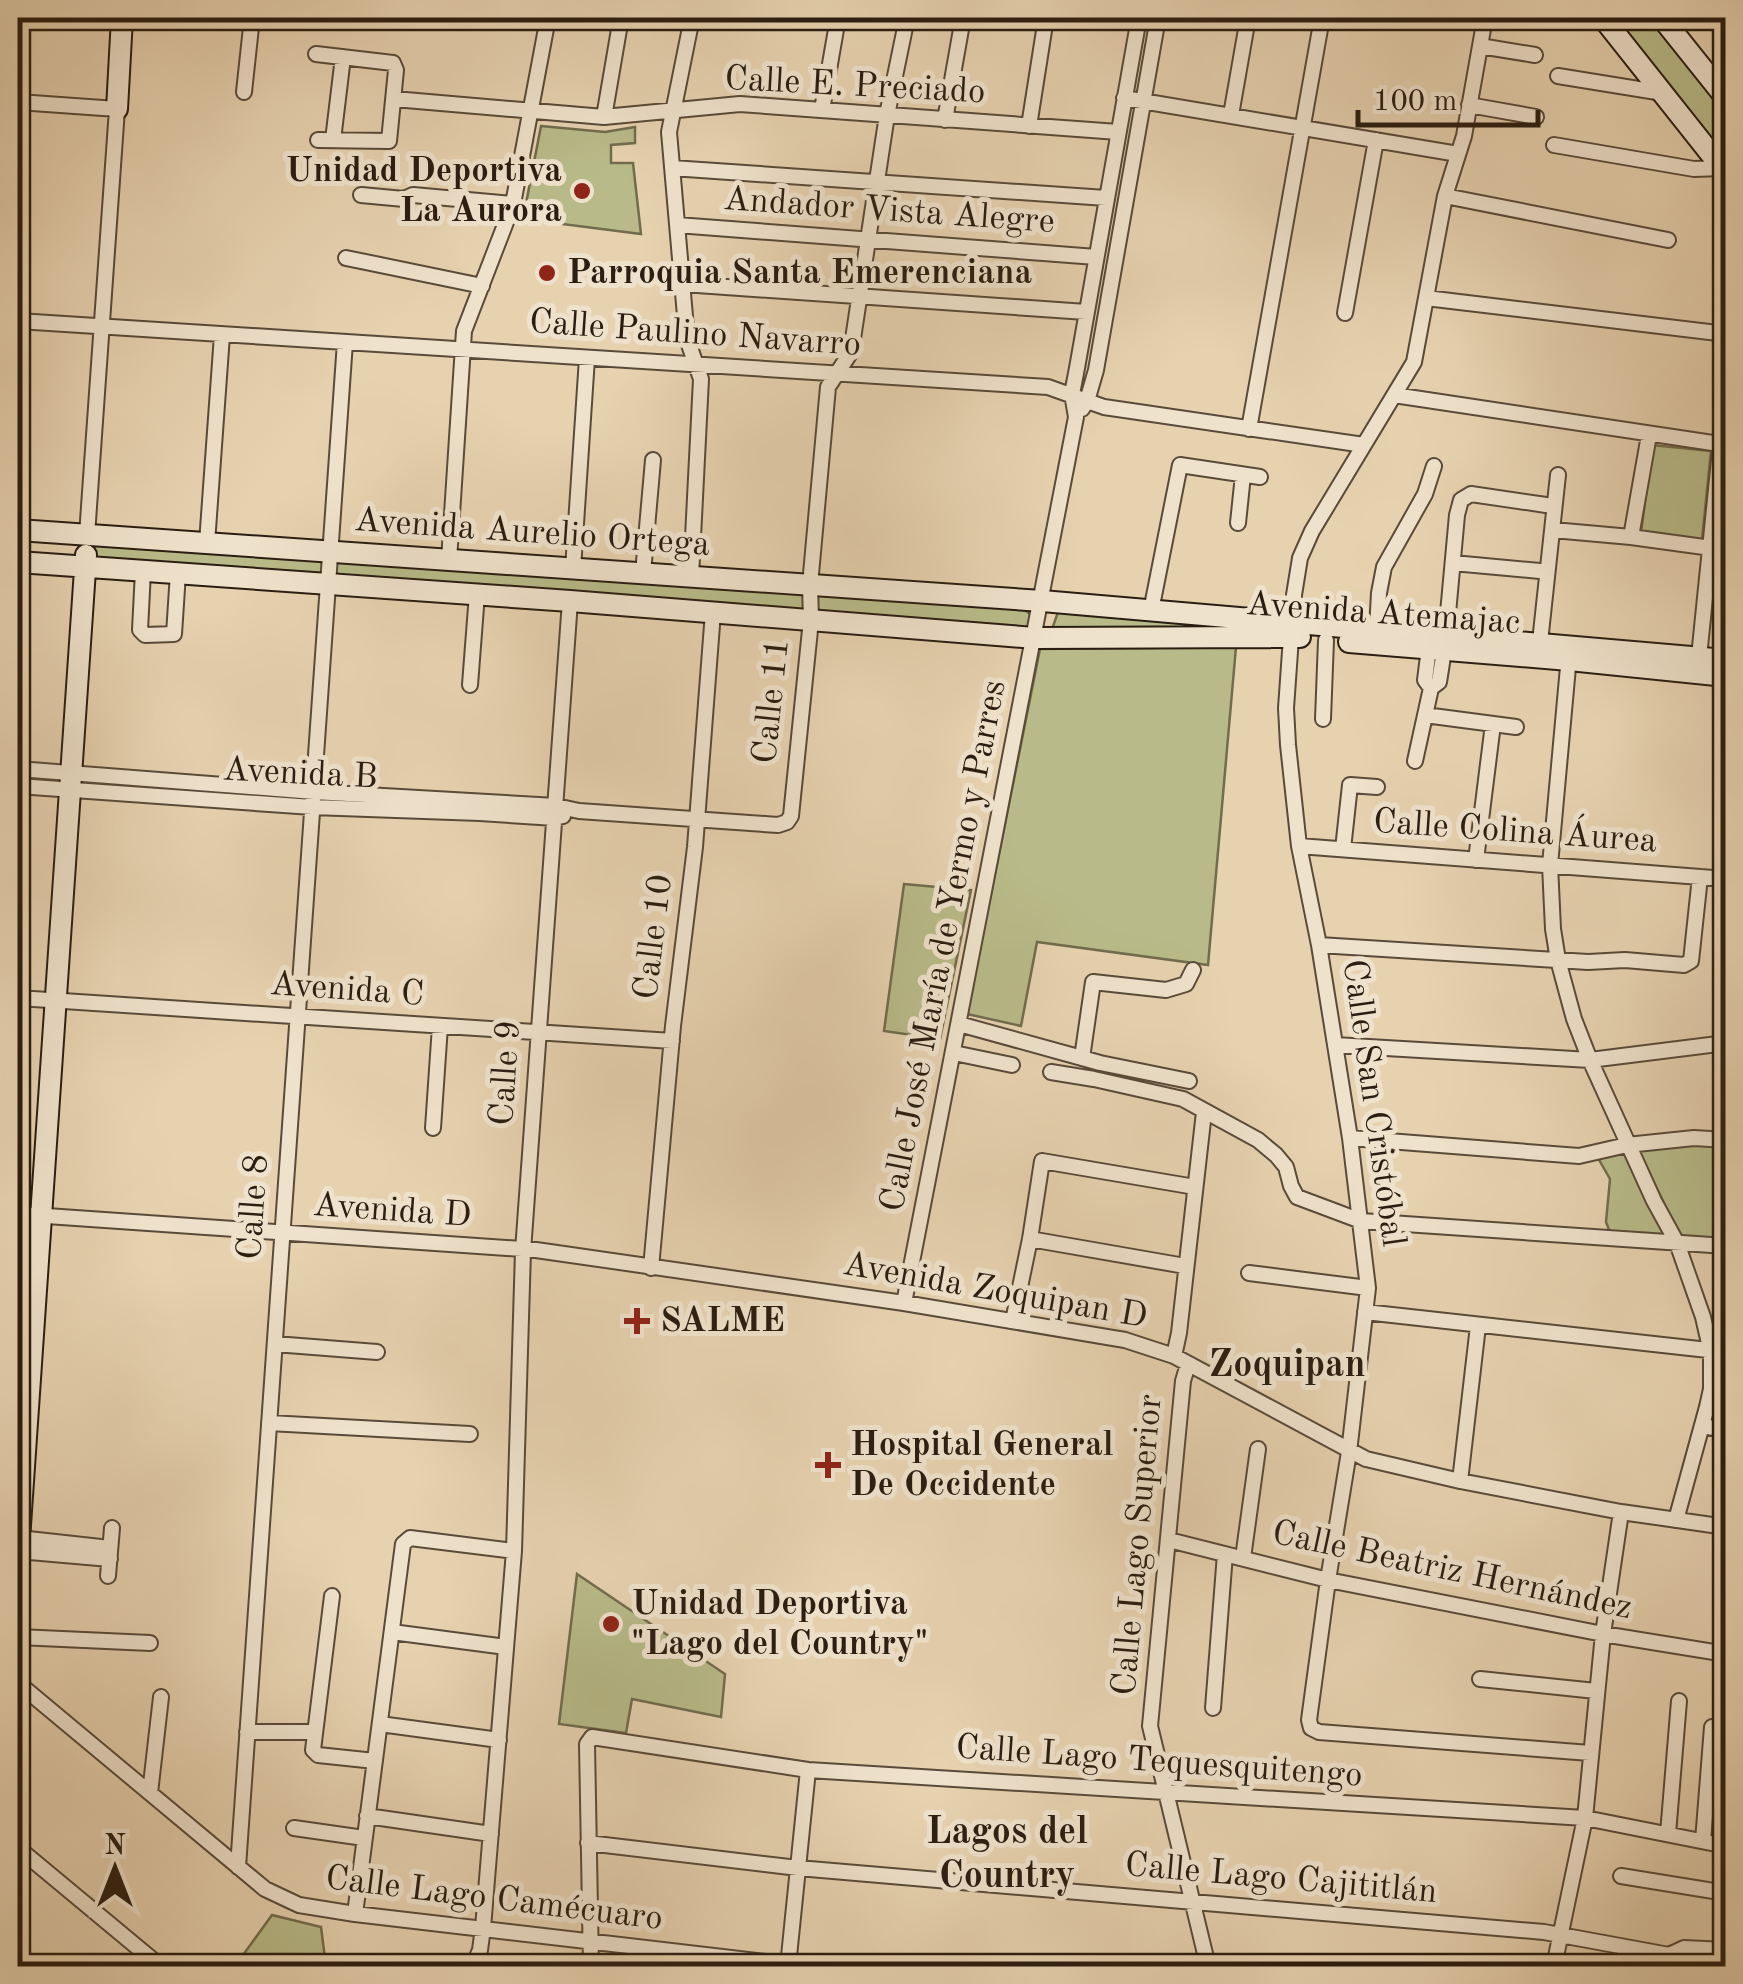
<svg xmlns="http://www.w3.org/2000/svg" width="1743" height="1984" viewBox="0 0 1743 1984" font-family="'Old Standard TT',serif">
  <style>
    .green { fill: #b8bb89; stroke: #716c4d; stroke-width: 2.5 }
    .lines { fill: none; stroke-linecap: round; stroke-linejoin: round }
    .street-casing { stroke: #594a39; stroke-width: 18 }
    .secondary-casing { stroke: #2a1d11; stroke-width: 24 }
    .street { stroke: #efe2cc; stroke-width: 14 }
    .secondary { stroke: #efe2cc; stroke-width: 20 }
    .poi-dot { fill: #8f2418; stroke: #efe2cc; stroke-width: 4 }
    .labels { text-anchor: middle; dominant-baseline: central; stroke-width: 10; stroke-linejoin: round; paint-order: stroke }
    .street-label { font-size: 35px; fill: #2a1d11; stroke: #efe2cc }
    .poi-label { font-size: 35px; font-weight: bold; fill: #2a1d11; stroke: #efe2cc; text-anchor: start }
    .neighbourhood-label { font-size: 38px; font-weight: bold; fill: #2a1d11; stroke: #efe2cc }
  </style>
  <rect width="100%" height="100%" fill="#e7d2b0"/>
  <filter id="stains"><feTurbulence type="fractalNoise" baseFrequency=".002" numOctaves="4"/><feColorMatrix values="0 0 0 0 .2 0 0 0 0 .09 0 0 0 0 .02 0 0 0 .5 -.17"/></filter>
  <radialGradient id="worn" r=".72"><stop offset=".6" stop-color="#630" stop-opacity="0"/><stop offset="1" stop-color="#630" stop-opacity=".3"/></radialGradient>
  <path class="green" d="M1612,18h42l71,88v53z
    M541,126l64,6 30,-5v16l-24,2v18h22l8,71 -118,-15z
    M1652,445l59,6 -9,89 -61,-7z
    M97,539l846,62 82,9 5,4 -2,20 -941,-68 -1,-19z
    M1058,612l226,16 -233,4z
    M1236,647l-28,318 -171,-23 -16,84 -54,-12 73,-365z
    M904,884l67,6 -31,149 -56,-8z
    M1699,1143l26,4v94l-43,-1 -44,-90z
    M1624,1151l43,88 -56,-4 -5,-13 4,-43 -12,-21z
    M577,1574l148,100 -4,43 -89,-18 -6,34 -67,-9z
    M272,1915l49,12 5,39h-91z"/>
  <g class="lines">
    <defs>
      <path id="street" d="M1485,18l-21,118 -19,60 -31,166 -102,169 -12,27 -6,37 -8,113 2,37 11,101 20,99 31,193 18,150 -19,164 -21,128 -19,140 2,8 8,4 271,21
        M1480,46l55,9
        M316,54l77,9 3,7 -7,71 -71,-1
        M1558,76l105,17
        M244,92l8,-74
        M1124,98l334,56
        M394,99l210,18 136,-13 378,28
        M18,102l99,7 -30,426
        M1469,105l67,12
        M822,110l16,-92
        M1231,115l17,-97
        M604,117l17,-99
        M945,120l18,-102
        M1029,126l17,-108
        M333,140l10,-83
        M1554,145l140,24 28,-1
        M672,168l434,30
        M361,195l43,4 9,-4 100,9
        M1445,196l223,44
        M677,225l419,32
        M346,258l136,28
        M683,284l403,28
        M1426,298l300,36
        M1345,313l31,-173
        M18,321l1030,66 56,20 260,38
        M1394,395l332,50
        M1082,409l5,-8 9,-31 62,-352
        M1249,429l73,-411
        M1238,523l5,-48
        M1553,530l78,7 95,13
        M1631,537l18,-102
        M207,543l15,-208
        M449,560l15,-229 49,-127 35,-186
        M1453,563l87,8
        M573,569l14,-211
        M143,571l-3,59 5,5 29,-1 4,-61
        M643,573l10,-113
        M691,577l10,-198 -14,-40 -18,-207 23,-114
        M1151,611l29,-146 80,12
        M1377,630l2,-37 5,-26 41,-73 9,-28
        M1446,635l11,-120 4,-15 10,-6 75,11
        M1540,642l18,-167
        M1429,648l-4,32 6,8
        M1569,656l-19,209 3,64 5,31 16,59 16,41 64,141 23,42 26,74 8,35v37l-4,18 -31,113
        M1699,657l27,-266
        M470,685l7,-91
        M1425,715l91,12
        M1323,719l3,-79
        M1415,761l16,-73 8,-6 5,-32
        M18,769l296,23 242,14 23,5 199,14 9,-3 4,-6 20,-196 -1,-35 18,-198 23,-35 36,-237 20,-97
        M18,786l294,21 168,6 75,5 8,-2
        M1299,846l427,33
        M1343,849l7,-64 27,2
        M1476,860l17,-136
        M1319,945l269,17 37,-2 59,5 7,-4 9,-84
        M18,998l654,43
        M959,1024l141,39 89,18
        M1335,1045l255,15 136,-17
        M954,1053l58,12
        M1082,1058l11,-76 73,8 20,-6 7,-14
        M1051,1072l43,7 89,20 75,41 18,15 10,12 5,19 6,11 64,24 365,25
        M433,1128l7,-102
        M1350,1138l229,18 48,-11 67,-7 32,2
        M18,1214l518,36 368,53 221,37 49,16 192,103 94,22 161,31 105,15
        M1030,1239l155,27
        M651,1268l22,-242 22,-179 18,-235
        M1249,1273l119,15
        M904,1303l172,-886 -4,-23 5,-26 62,-350
        M1365,1312l361,40
        M1013,1321l17,-82 12,-78 153,26
        M275,1344l102,8
        M1174,1356l5,-23 25,-221
        M1188,1364l-5,17 -33,345 58,240
        M269,1423l201,11
        M1702,1426l24,4
        M1460,1481l18,-155
        M19,1538l91,10
        M1169,1540l159,40 275,54 123,20
        M18,1551l92,8
        M1243,1558l15,-109
        M108,1576l4,-48
        M332,1596l-19,154 5,5 57,6
        M392,1632l114,15
        M18,1637l132,6
        M1480,1679l116,12
        M18,1683l247,206 34,16 56,9 445,52
        M1213,1708l12,-154
        M380,1724l119,16
        M247,1732h67
        M150,1793l11,-96
        M367,1816l124,18
        M294,1828l70,10
        M1668,1834l11,-133
        M1703,1841l9,-114
        M588,1843l210,25 746,64 125,23 15,-7 42,2
        M18,1848l142,118
        M238,1867l107,-1525
        M1621,1876l105,17
        M355,1914l48,-370 7,-6 104,13
        M473,1966l7,-16 3,-22 31,-377 9,-300 47,-650
        M591,1966l-4,-222 5,-7 216,33 777,48 141,28
        M788,1966l20,-196
        M1554,1966l31,-148 18,-184 18,-122"/>
      <path id="secondary" d="M1603,18l119,150 4,1
        M1662,18l64,80
        M117,109l5,-91
        M18,530l1024,71 684,59
        M18,562l552,39 465,37 265,-1
        M1349,642l220,18 157,16
        M18,1555l68,-1000"/>
    </defs>
    <use href="#street" class="street-casing"/>
    <use href="#secondary" class="secondary-casing"/>
    <use href="#street" class="street"/>
    <use href="#secondary" class="secondary"/>
  </g>
  <g class="poi-dot">
    <circle cx="582" cy="191" r="10"/>
    <circle cx="547" cy="273" r="10"/>
    <path d="M632 1306h10v10h10v10h-10v10h-10v-10h-10v-10h10z"/>
    <path d="M823 1450h10v10h10v10h-10v10h-10v-10h-10v-10h10z"/>
    <circle cx="611" cy="1624" r="10"/>
  </g>
  <g class="labels">
    <g class="street-label">
      <text transform="translate(855 86) rotate(3)">Calle E. Preciado</text>
      <text transform="translate(889 211) rotate(4)">Andador Vista Alegre</text>
      <text transform="translate(695 334) rotate(4)">Calle Paulino Navarro</text>
      <text transform="translate(532 533) rotate(4)">Avenida Aurelio Ortega</text>
      <text transform="translate(1383 614) rotate(4)">Avenida Atemajac</text>
      <text transform="translate(772 701) rotate(-84)">Calle 11</text>
      <text transform="translate(300 774) rotate(3)">Avenida B</text>
      <text transform="translate(1515 832) rotate(4)">Calle Colina Áurea</text>
      <text transform="translate(654 937) rotate(-83)">Calle 10</text>
      <text transform="translate(944 946) rotate(-79)">Calle José María de Yermo y Parres</text>
      <text transform="translate(347 990) rotate(4)">Avenida C</text>
      <text transform="translate(506 1073) rotate(-86)">Calle 9</text>
      <text transform="translate(1373 1103) rotate(82)">Calle San Cristóbal</text>
      <text transform="translate(254 1207) rotate(-86)">Calle 8</text>
      <text transform="translate(392 1211) rotate(4)">Avenida D</text>
      <text transform="translate(995 1291) rotate(10)">Avenida Zoquipan D</text>
      <text transform="translate(1138 1545) rotate(-85)">Calle Lago Superior</text>
      <text transform="translate(1452 1571) rotate(12)">Calle Beatriz Hernández</text>
      <text transform="translate(1159 1762) rotate(4)">Calle Lago Tequesquitengo</text>
      <text transform="translate(1281 1879) rotate(5)">Calle Lago Cajititlán</text>
      <text transform="translate(494 1899) rotate(7)">Calle Lago Camécuaro</text>
    </g>
    <g class="poi-label">
      <text x="562" y="171" text-anchor="end">Unidad Deportiva<tspan x="562" dy="40">La Aurora</tspan></text>
      <text x="567" y="273">Parroquia Santa Emerenciana</text>
      <text x="660" y="1321">SALME</text>
      <text x="850" y="1445">Hospital General<tspan x="850" dy="40">De Occidente</tspan></text>
      <text x="631" y="1604">Unidad Deportiva<tspan x="631" dy="40">"Lago del Country"</tspan></text>
    </g>
    <g class="neighbourhood-label">
      <text x="1287" y="1366">Zoquipan</text>
      <text x="1007" y="1833">Lagos del<tspan x="1007" dy="44">Country</tspan></text>
    </g>
  </g>
  <rect width="1743" height="1984" fill="none" stroke="#e7d2b0" stroke-width="60"/>
  <rect x="20" y="20" width="1703" height="1944" fill="none" stroke="#2a1d11" stroke-width="5"/>
  <rect x="30" y="30" width="1683" height="1924" fill="none" stroke="#2a1d11" stroke-width="2.5"/>
  <g transform="translate(115 1869)" stroke="#efe2cc" stroke-width="8" paint-order="stroke">
  <path d="M0-8L18 38L0 25L-18 38Z" fill="#2a1d11"/>
  <text y="-15" font-size="28" font-weight="bold" text-anchor="middle" fill="#2a1d11">N</text>
  </g>
  <path d="M1358 110v15h180v-15" fill="none" stroke="#2a1d11" stroke-width="5"/>
  <text x="1373" y="110" font-size="30" fill="#2a1d11" stroke="#efe2cc" stroke-width="8" paint-order="stroke">100 m</text>
  <rect width="100%" height="100%" filter="url(#stains)"/>
  <rect width="100%" height="100%" fill="url(#worn)"/>
</svg>
